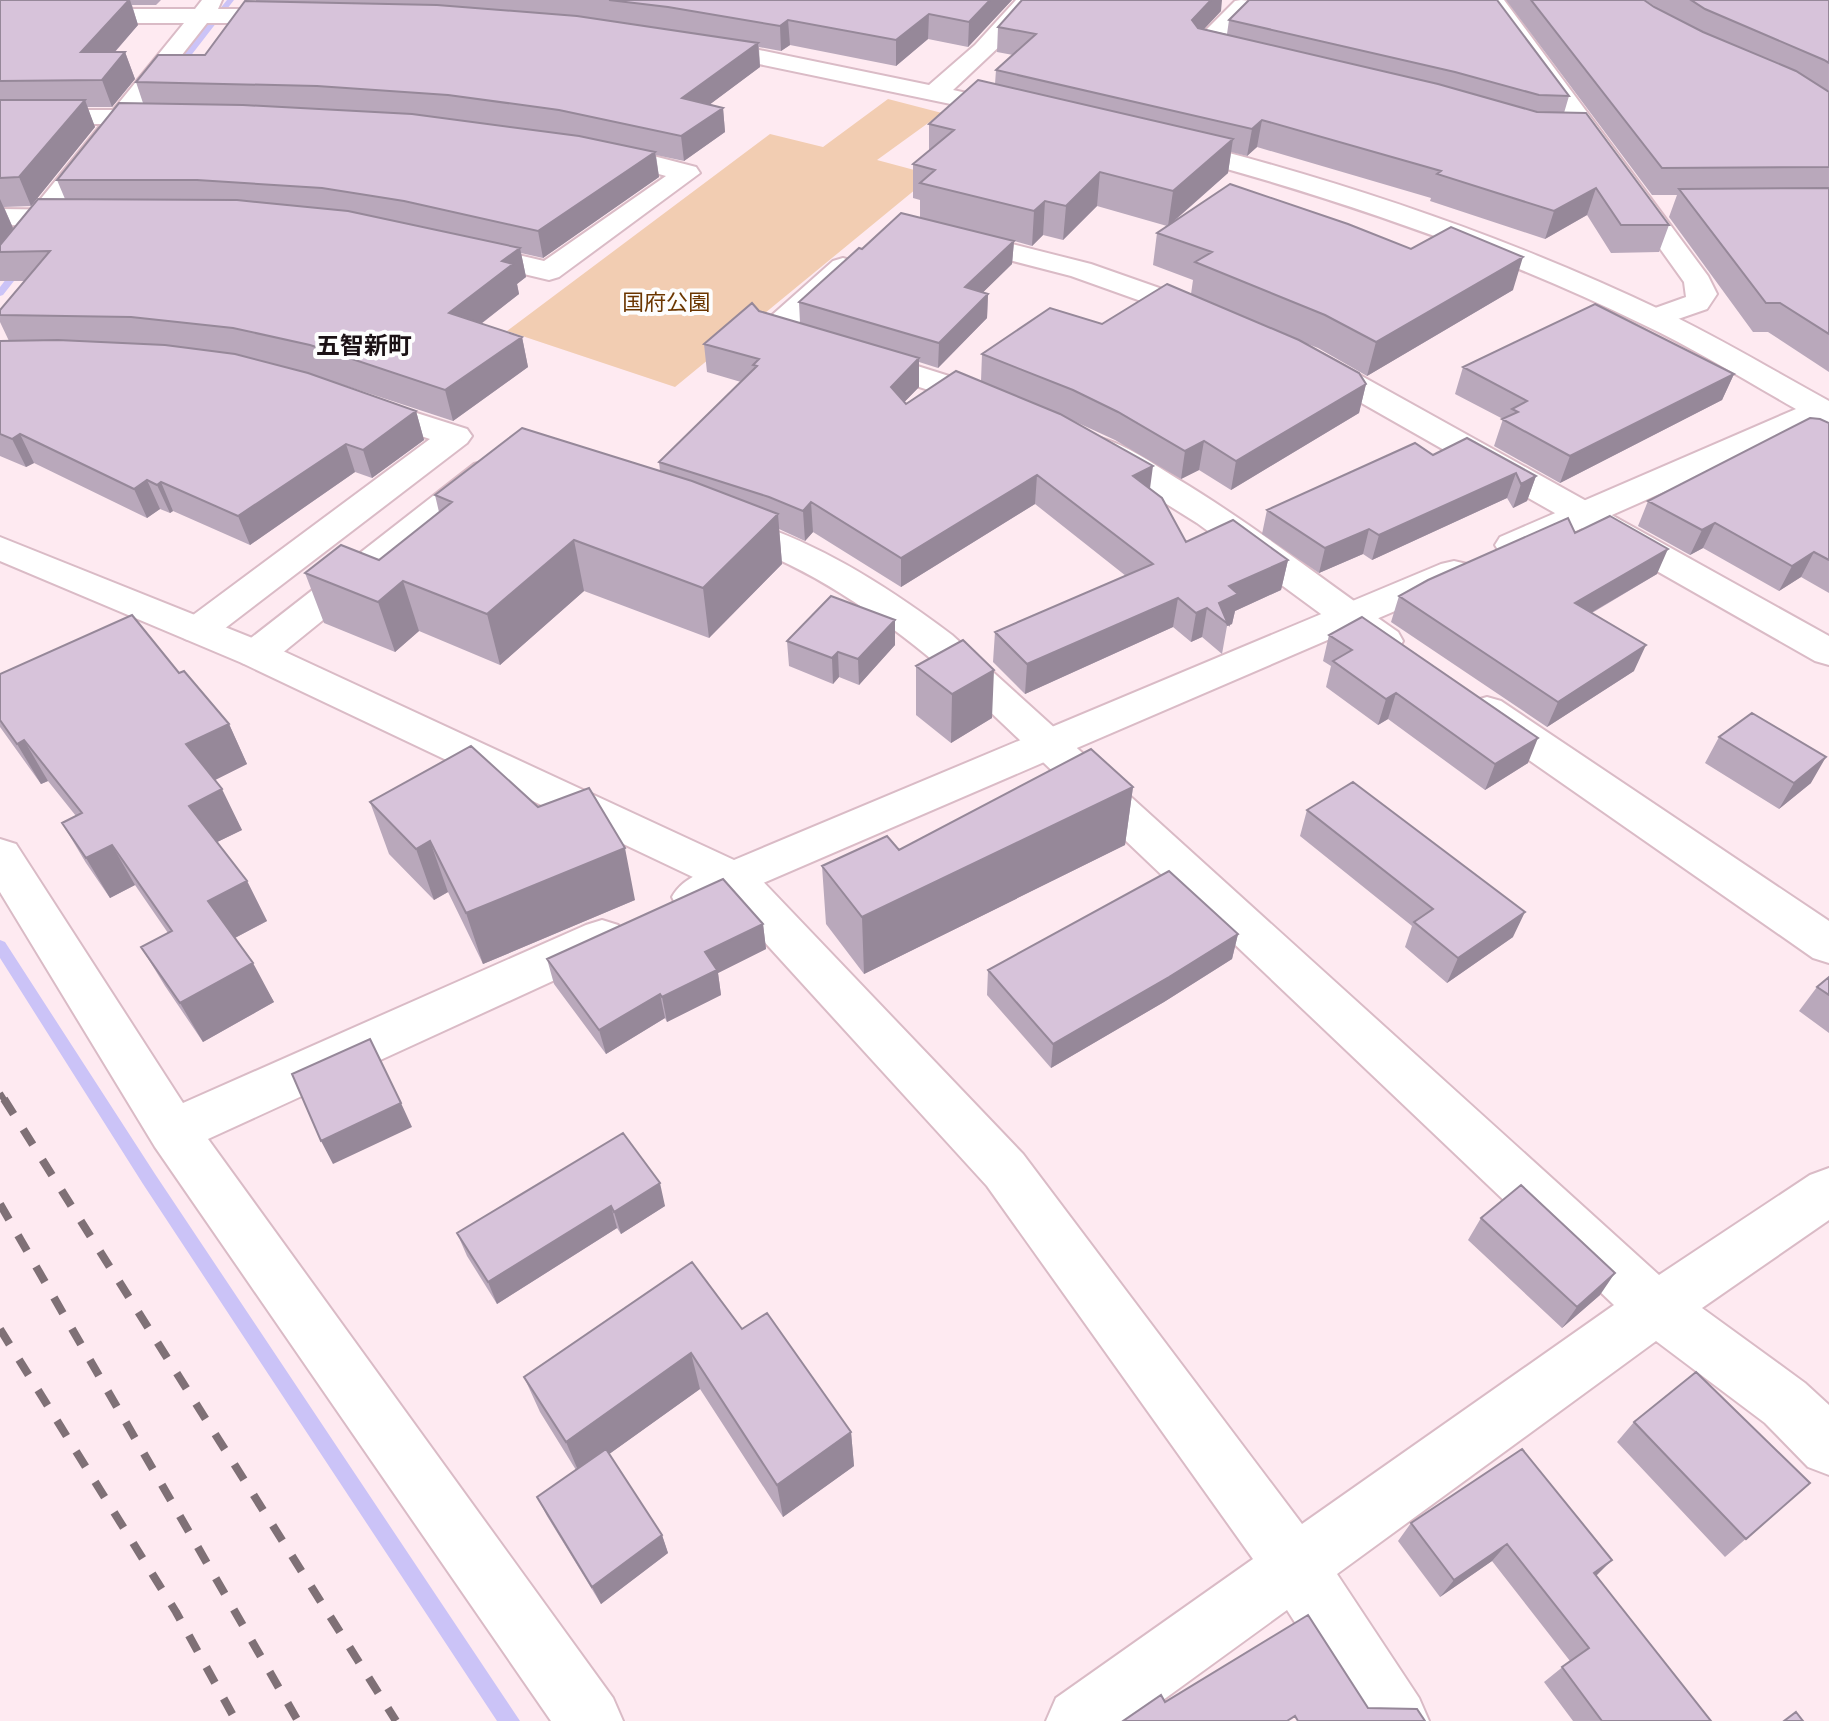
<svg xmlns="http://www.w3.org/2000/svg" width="1829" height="1721" viewBox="0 0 1829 1721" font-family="Inter,'Noto Sans JP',sans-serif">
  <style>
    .green { fill: #f2cdb2 }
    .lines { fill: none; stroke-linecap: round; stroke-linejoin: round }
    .stream { fill: #cbc3f7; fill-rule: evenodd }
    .street-casing { stroke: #dabbc6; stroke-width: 4 }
    .secondary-casing { stroke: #dabbc6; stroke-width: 4 }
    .street { fill: #fff; fill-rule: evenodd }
    .secondary { fill: #fff; fill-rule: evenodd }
    .rail-far1 { stroke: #7f7076; stroke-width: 6; stroke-dasharray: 14 14; stroke-linecap: butt }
    .rail { stroke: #7f7076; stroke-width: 8; stroke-dasharray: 18 18; stroke-linecap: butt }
    .wall { fill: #b9a8bb; fill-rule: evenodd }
    .shaded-wall { fill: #968899 }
    .building { fill: #d7c3da; stroke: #968899; stroke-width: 2 }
    .labels { text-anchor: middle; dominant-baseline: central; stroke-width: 8; stroke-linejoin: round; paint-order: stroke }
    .far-park-label { font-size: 22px; fill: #6b3600; stroke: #fdfdfd }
    .far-neighbourhood-label { font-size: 24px; font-weight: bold; fill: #1b1115; stroke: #fdfdfd }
  </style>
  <rect width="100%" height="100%" fill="#feeaf1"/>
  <path class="green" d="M888,99l54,14 -65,47 56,15 -258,212 -168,-56 263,-197 53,13z"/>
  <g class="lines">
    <path class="stream" d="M227,0h7l-55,71h-6v-4z
      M17,265l8,2 -22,28 -3,1v-9z
      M0,940l5,2 150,232 365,547h-23l-354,-537 -143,-226z"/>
    <defs>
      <path id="street" d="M1241,0l10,1 3,5 -34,36 34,8 4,5 -4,5 -8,2 -50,-12 -4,-5 4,-5 39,-39z
        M1482,0h22l204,276 9,18 -10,15 -52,18 -11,-3 -4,-6 4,-6 42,-15 -2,-15z
        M0,110h168l9,2 3,5 -3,5 -9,2h-168z
        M599,142l97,25 4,6 -141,104 -10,3 -92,-22 -4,-6 4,-6 10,-3 77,18 122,-85 -76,-21 -4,-5 4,-5z
        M0,209l82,1 10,2 4,6 -4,6 -10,2 -82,-1z
        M953,229l138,35 128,45 4,6 -4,6 -11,3 -11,-3 -126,-45 -128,-33 -4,-6 4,-6z
        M843,258l10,3 4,6 -4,6 -59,54 215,68 5,7 -5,7 -11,3 -11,-3 -225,-73 -4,-6 4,-6 71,-63z
        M1311,352l11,2 507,282v29l-14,-4 -515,-293 -5,-7 5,-7z
        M363,396l104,33 5,7 -5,7 -256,196 -13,3 -13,-3 -6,-9 6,-9 245,-182 -78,-26 -5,-7 5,-7z
        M1100,438c27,7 52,25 76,40 77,46 148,103 222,154l5,9 -5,9 -14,3 -14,-3 -173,-127 -109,-68 -5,-7 5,-7z
        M486,461l12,3 5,7 -5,7 -228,185 -14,4 -14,-4 -5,-9 5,-9 232,-181z
        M725,515c84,21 159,69 227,120l707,640 151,-100 19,-7v52l-127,88 103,75 24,22v70l-21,-8 -43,-44 -109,-82 -319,233 82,124 10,23h-71l-71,-111 -153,111h-88l10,-23 197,-139 -266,-373 -260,-285 -33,13 -16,-5 -6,-12c12,-23 52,-37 77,-30l274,287 279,370 312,-219 -652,-620c-61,-53 -125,-101 -200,-133 -17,-7 -44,-11 -55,-26l5,-8z
        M1487,697l14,4 328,220v42l-16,-5 -340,-237 -6,-10 6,-10z
        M0,839l16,5 167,259 403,-178 16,-5 16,5 7,13 -7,13 -410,188 405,559 10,23h-72l-396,-574 -155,-255z"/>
      <path id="secondary" d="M202,0h20l-4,9h76l11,7 -11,7h-87l-197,251 -10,3v-28l184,-226h-184v-14h195z
        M1016,0h22l-35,43 -50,47 74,16 3,5 -3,5 -9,2 -317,-66 -8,-2 -4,-5 4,-5 8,-2 228,47 46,-40z
        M1171,138c169,42 335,98 492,173 57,27 111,60 166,90v23l-7,-2 -296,131 -13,3 -13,-3 -5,-8 5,-8 296,-128c-51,-29 -101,-60 -154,-85 -154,-75 -315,-129 -480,-173l-4,-5 4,-5z
        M0,537l270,108 464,215 707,-296 13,-3 13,3 5,8 -5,8 -734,316 -491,-233 -242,-102z"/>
    </defs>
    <use href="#street" class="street-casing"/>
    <use href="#secondary" class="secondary-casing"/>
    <use href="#street" class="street"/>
    <use href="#secondary" class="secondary"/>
    <path class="rail-far1" d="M0,1093l5,8"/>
    <path class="rail" d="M4,1099l392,622
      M0,1204l298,517
      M0,1329l176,283 60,109"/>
  </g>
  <path class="wall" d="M0,0h161l-5,5h-24l6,20 -23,27h10l10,27 -23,28h-25l8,20 -64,79 -27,1 9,21 52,-29 -8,-19 86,-77 -7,-21 69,-27 51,-54v-1h756l-44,47 -40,-8 -32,27 -106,-21 -9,6 -22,-4 1,20 -50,37 13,4 2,24 -41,29 -28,-6 3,22 -116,81 -22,-5 5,24 -9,7 2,10 -38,30 41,13 6,30 -75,54 -143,-47 106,37 8,29 -52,38 -17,-6 -105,73 -77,-34 -3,2 -10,-4 -13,9 -113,-55 -8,4 -26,-11v-115h9l-9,-19v-12l25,-29h-25z
    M1506,0h138l16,10 -15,-10h184v372l-61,-40h-15l-84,-115 8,-22h-25z
    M1221,11l-17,18 23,5 2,-14 340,76 -5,17 105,112 -10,27 -48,1 -24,-38 -42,24 -115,-38 1,-3 -174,-51 -10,9 -16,-4 -3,21 -56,50 341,67 -146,86 -49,-28 -13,-5 61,41 -7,29 -128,77 -32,-20 -18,9 -66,-39 -50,-23 85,71 36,54 102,18 -7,30 -46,21 -3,13 -5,2 -5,28 -20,-17 -11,5 -18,-15 -148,67 -32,-32 2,-30 131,-56 -91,-72 -134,83 -88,-55 -8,9 -26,-12 3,35 -73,74 -125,-47 -84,74 -81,-34 -24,21 -71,-29 -19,-50 74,-13 60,-48 -4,-17 225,-24 -1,-9 82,-80 -34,-10 -3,-28 55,-33 41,12 -1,-21 63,-53 58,-32v-17l-7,-2v-34l16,-12v-28l66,-40 1,-14 17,-15 -16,-3 1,-25zM1097,206l70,20 -10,7 -4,32 40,15 -2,14 -89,30 -120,30 -1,27 -75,23 -2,-2 15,-15v-25l19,6 49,-50 1,-24 -5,-2 29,-28 2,-23 18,5 11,-11 20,5z
    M1463,367l271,7 -12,26 -162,83 -66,-37 9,-27 -48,-25z
    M1829,423v170l-28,-16 -22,14 -76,-43 -13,7 -52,-29 10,-25z
    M1433,455l103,21 -9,25 -14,7 -6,-10 -135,62 -9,-6 -44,19 -57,-39 5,-24z
    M1575,533l82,41 -65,39 42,58 -87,56 -156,-105 8,-26z
    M1329,635l199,128 -43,27 -97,-71 -10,6 -52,-38 5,-21 -8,-5z
    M787,641l108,4 -36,40 -20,-8 -6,7 -44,-18z
    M916,666l76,52 -41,25 -35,-28z
    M179,673l50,51 18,40 -32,16 27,50 -25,12 30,39 20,40 -32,17 39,64 -71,40 -38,-56 -24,-39 27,-14 -33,-48 -25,13 -24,-35 -24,-40 14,-7 -28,-35 -7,3 -41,-57v-53z
    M1719,737l92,46 -32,26 -74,-46z
    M1133,787l-8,58 -261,129 -38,-50 -4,-58 77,-16z
    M370,802l265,98 -152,64 -35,-72 -14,8 -45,-46z
    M1307,810l206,127 -66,46 -42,-36 7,-21 -112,-90z
    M763,924l3,25 -48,24 3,22 -54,27 -2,-4 -59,36 -52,-70 -7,-25z
    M1238,934l-6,25 -68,43 -113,66 -64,-73 1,-25z
    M1829,977v56l-30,-22 18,-24z
    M623,1133l42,73 -44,28 -4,-6 -120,76 -30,-48 -10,-23z
    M1481,1218l119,77 -38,33 -94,-88z
    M742,1329l109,103 3,34 -71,51 -83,-128 -91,65 53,81 6,18 -67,51 -54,-88 -10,-19 39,-27 -36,-58 -16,-35z
    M1634,1422l176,61 -85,74 -108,-115z
    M1522,1449l74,127 115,145h-138l-29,-39 26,-21 -78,-100 -52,36 -42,-56 13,-18z"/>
  <path class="shaded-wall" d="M130,0l8,25 -47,54 -10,-27z
    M990,0h22l-44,47 1,-25z
    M1211,0h11l-1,11 -32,34 3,-25z
    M929,14l-1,25 -32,27v-26z
    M788,20l2,25 -9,6 -1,-25z
    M758,43l2,24 -75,56 -3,-25z
    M125,52l10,27 -23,28 -10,-27z
    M85,100l10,27 -64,79 -12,-29z
    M723,108l2,24 -41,29 -3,-25z
    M1262,120l-5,27 -10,9 5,-27z
    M1233,139l-5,34 -60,53 5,-35z
    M655,152l4,25 -116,81 -5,-27z
    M1100,172l-3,34 -34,34 3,-34z
    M1596,188l-9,27 -42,24 9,-28z
    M0,199l13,29 -13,17z
    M1045,201l-2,34 -11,11 2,-35z
    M1014,241l-2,23 -48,47 1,-24z
    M520,248l6,29 -9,7 2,10 -63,49 -7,-30 53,-52z
    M1523,257l-10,33 -146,86 9,-34z
    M988,294l-1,24 -49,50 1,-25z
    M522,337l6,30 -75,54 -8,-31z
    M919,358v29l-28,29v-29z
    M1734,374l-12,26 -162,83 10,-27z
    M1366,384l-7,29 -128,77 5,-29z
    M416,411l8,29 -52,38 -9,-28z
    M20,434l14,29 -8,4 -14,-28z
    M1204,441l-5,29 -18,9 4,-28z
    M346,444l9,28 -105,73 -12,-29z
    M1153,466l-4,30 -16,-20z
    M1516,473l-9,25 -135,62 7,-25z
    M1037,475l-2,29 -134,83v-29z
    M1536,476l-9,25 -14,7 8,-24z
    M147,480l13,29 -13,9 -13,-29z
    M161,482l12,29 -3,2 -13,-28z
    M811,502l2,30 -8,9 -2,-30z
    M778,514l4,50 -73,74 -6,-50z
    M1715,523l-12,25 -13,7 12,-25z
    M1369,529l-6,25 -44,19 6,-25z
    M574,540l10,51 -84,74 -13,-51z
    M1668,549l-11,25 -92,54 10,-25z
    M1814,552l-13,25 -22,14 13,-25z
    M1288,560l-7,30 -46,21 -3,13 -5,2 -8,-23 10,-17z
    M403,581l16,50 -24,21 -17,-50z
    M1178,598l-5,29 -148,67 2,-30z
    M1207,608l-5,29 -11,5 5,-29z
    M895,620v25l-36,40 -1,-26z
    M1646,645l-12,26 -87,56 11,-25z
    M838,652l1,25 -6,7 -1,-26z
    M994,670l-2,48 -41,25 1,-49z
    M1396,693l-8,26 -10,6 8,-26z
    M229,724l18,40 -42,21 -19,-41z
    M1538,738l-10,25 -43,27 10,-26z
    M24,740l24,41 -7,3 -24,-40z
    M1826,757l-15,26 -32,26 15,-26z
    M1133,787l-8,58 -261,129 -2,-57z
    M222,789l20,41 -33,16 -20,-40z
    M430,841l18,51 -14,8 -18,-51z
    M112,845l23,40 -25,13 -24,-40z
    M625,848l10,52 -152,64 -17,-51z
    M247,881l20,40 -38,20 -21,-40z
    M1525,912l-12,25 -66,46 11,-25z
    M763,924l3,25 -48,24 3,22 -54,27 -5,-25 43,-45z
    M1238,934l-6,25 -68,43 -113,66 2,-24z
    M253,963l21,39 -71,40 -23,-39z
    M660,994l5,24 -59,36 -7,-24z
    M401,1103l11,24 -79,37 -12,-23z
    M660,1183l5,23 -44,28 -7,-22z
    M611,1206l6,22 -120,76 -9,-22z
    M1615,1273l-15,22 -38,33 15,-21z
    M691,1353l9,36 -120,86 -14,-33z
    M851,1432l3,34 -71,51 -6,-32z
    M662,1535l6,18 -67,51 -9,-17z
    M1507,1544l-15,17 -52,36 14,-17z
    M1612,1560l-17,17 -1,-4z"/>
  <path class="building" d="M0,0h129l-48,52h44l-23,28 -102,1z
    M609,0h381l-21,22 -40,-8 -33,26 -108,-20 -8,6 -112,-19z
    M1022,0h189l-19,20 6,8 240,56 99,28 49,1 83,112h-48l-25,-37 -42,23 -117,-37 4,-3 -179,-51 -10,9 -256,-59 40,-36 -38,-7z
    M1249,0h248l72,96 -30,-1 -84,-23 -226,-52z
    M1531,0h113l10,7 49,25 93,39 33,21v75l-167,1z
    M1691,0h138v63l-5,-3 -119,-51z
    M245,1l192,4 140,11 181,27 -76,55 41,10 -42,28 -122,-26 -111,-15 -131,-9 -181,-4 22,-27h47z
    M978,80l255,59 -60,52 -73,-19 -34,34 -21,-5 -11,10 -114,-28 15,-13 -22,-6 41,-34 -25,-6z
    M0,100h85l-66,77 -19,1z
    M119,103l124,2 169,9 167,22 76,16 -117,79 -134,-30 -82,-13 -125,-8h-140z
    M1230,184l118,40 63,25 40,-22 72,30 -147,85 -51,-27 -130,-53 17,-10 -55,-19z
    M1829,188v146l-49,-31h-14l-87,-114z
    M38,199l199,1 111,11 172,37 -18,13 11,3 -64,49 73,24 -77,53 -135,-45 -77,-17 -102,-11 -131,-2v-5l50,-59 -50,1v-7z
    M901,213l113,28 -49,46 23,7 -49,49 -140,-41 60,-54 3,1z
    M1167,284l132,56 60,33 7,11 -130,77 -32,-20 -19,10 -67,-39 -45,-22 -91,-36 68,-46 52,16z
    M752,303l7,8 160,47 -28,29 15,17 50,-33 104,43 93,52 -20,10 29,22 24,44 47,-22 55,40 -59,26 9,8 -19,9 9,21 -21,-16 -11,5 -18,-15 -151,66 -32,-32 158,-68 -116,-89 -136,83 -90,-56 -8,9 -34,-14 -110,-35 98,-96 -4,-1 6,-6 -55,-15z
    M1595,304l139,70 -164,82 -68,-37 16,-7 -6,-3 15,-8 -64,-34z
    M58,340l107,5 70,9 73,19 108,38 -53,39 -17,-6 -108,72 -77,-34 -4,3 -10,-5 -13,9 -114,-55 -8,5 -12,-5v-93z
    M1810,418l10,1 9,4v137l-15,-8 -22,14 -77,-43 -13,7 -54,-29z
    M522,428l170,53 86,33 -75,74 -129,-48 -87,74 -84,-33 -25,21 -73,-29 36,-28 38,15 73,-58 -17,-7z
    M1467,438l69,38 -15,8 -5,-11 -137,62 -10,-6 -44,19 -58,-38 148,-67 18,12z
    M1610,516l58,33 -93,54 71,42 -88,57 -159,-106 29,-16 140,-62 7,15z
    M831,596l64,24 -37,39 -20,-7 -6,6 -45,-17z
    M132,615l47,58 5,-2 45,53 -43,20 36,45 -33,17 58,75 -39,20 45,62 -73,40 -39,-56 31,-16 -60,-86 -26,13 -24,-35 20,-10 -58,-73 -7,4 -17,-24v-46z
    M1362,617l176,121 -43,26 -99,-71 -10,6 -53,-38 19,-11 -23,-15z
    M963,640l31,30 -42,24 -36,-28z
    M1752,713l74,44 -32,26 -75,-46z
    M471,746l67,61 51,-19 36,60 -159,65 -36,-72 -14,8 -46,-47z
    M1091,749l42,38 -271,130 -40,-51 65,-30 12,14z
    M1353,782l172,130 -67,46 -44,-36 19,-13 -126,-99z
    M1169,871l69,63 -69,43 -116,67 -65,-74z
    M723,879l40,45 -58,28 12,18 -55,27 -2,-3 -61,36 -52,-71z
    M1829,977v18l-12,-8z
    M370,1039l31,64 -80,38 -29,-67z
    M623,1133l37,50 -46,29 -3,-6 -123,76 -31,-49z
    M1521,1185l94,88 -38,34 -96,-89z
    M692,1262l50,67 25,-16 84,119 -74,53 -86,-132 -125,89 -42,-65z
    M1696,1372l114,111 -64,56 -112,-117z
    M606,1449l56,86 -70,52 -55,-90z
    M1522,1449l90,111 -18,13 117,148h-109l-40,-54 27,-19 -82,-104 -53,36 -43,-57z
    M1308,1615l60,93 49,1 8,12h-127l-3,-5 -8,5h-164l38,-26 4,7z
    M1796,1712l7,9h-19z"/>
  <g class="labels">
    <g class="far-park-label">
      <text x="666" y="302">国府公園</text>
    </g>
    <g class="far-neighbourhood-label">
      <text x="364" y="345">五智新町</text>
    </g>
  </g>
</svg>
